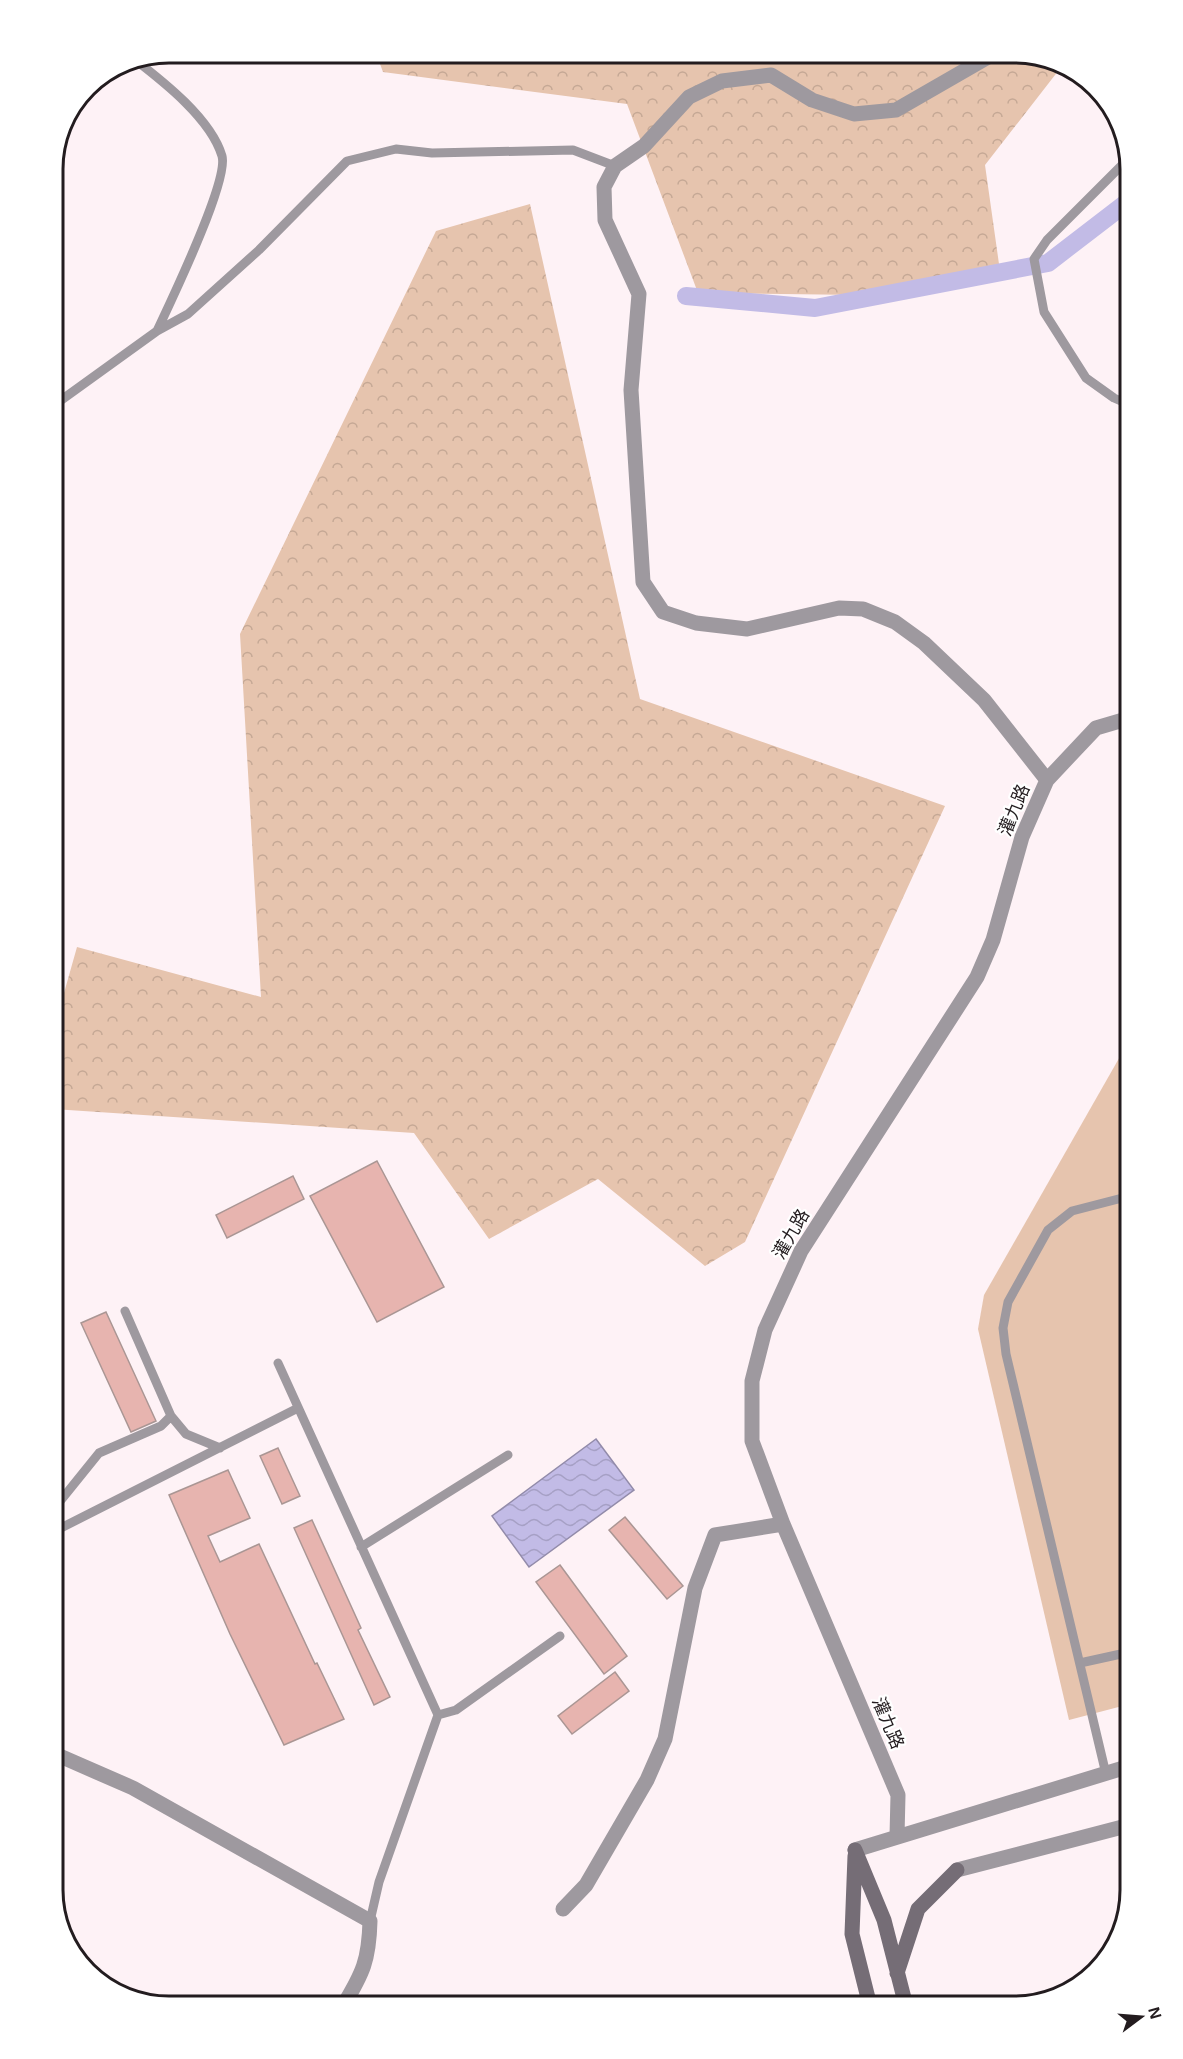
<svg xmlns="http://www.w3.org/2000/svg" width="1183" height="2059" viewBox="0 0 1183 2059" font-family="Arial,'Noto Sans SC',sans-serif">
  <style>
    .green { fill: #e6c4ae }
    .forest { fill: url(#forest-crowns) }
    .water { fill: url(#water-waves); stroke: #928baa; stroke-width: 1.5 }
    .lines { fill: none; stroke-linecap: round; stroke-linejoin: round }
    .canal { stroke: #c2bbe6; stroke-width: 18 }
    .building { fill: #e7b4af; stroke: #aa9694; stroke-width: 1.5 }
    .lane { stroke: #9e999f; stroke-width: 9 }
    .street { stroke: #9e999f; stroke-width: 15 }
    .secondary { stroke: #756d76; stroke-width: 15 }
    .labels { text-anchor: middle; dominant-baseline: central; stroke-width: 4.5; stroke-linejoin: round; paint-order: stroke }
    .street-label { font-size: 18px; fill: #231c1f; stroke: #fff }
    .rim { fill: none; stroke: #231c1f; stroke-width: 3 }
  </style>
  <defs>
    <pattern id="forest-crowns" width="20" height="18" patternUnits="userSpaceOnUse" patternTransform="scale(1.5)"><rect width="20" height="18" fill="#e6c4ae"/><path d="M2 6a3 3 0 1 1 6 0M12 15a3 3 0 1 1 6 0" fill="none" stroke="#c5a895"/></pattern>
    <pattern id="water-waves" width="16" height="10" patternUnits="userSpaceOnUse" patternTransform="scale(1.5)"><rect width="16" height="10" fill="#c2bbe6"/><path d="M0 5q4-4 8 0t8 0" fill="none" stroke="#a6a0c5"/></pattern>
  </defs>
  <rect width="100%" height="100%" fill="#fef2f6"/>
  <path class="green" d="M1130,1039v665l-61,16 -91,-391 6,-34z"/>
  <path class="forest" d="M376,53h646l40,13 -77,99 14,99 -139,31 -162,-2 -71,-189 -244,-32z
    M530,204l110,495 305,107 -200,436 -40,24 -107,-87 -109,60 -75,-106 -361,-24v-77l24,-85 184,50 -21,-363 196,-403z"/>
  <path class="water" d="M596,1439l38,51 -105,77 -37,-51z"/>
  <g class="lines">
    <path class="canal" d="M686,296l129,12 233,-45 82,-63"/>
  </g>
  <path class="building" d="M377,1161l67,126 -67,35 -67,-126z
    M293,1176l11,23 -77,39 -11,-23z
    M106,1312l50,109 -25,11 -50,-109z
    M278,1448l22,48 -18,8 -22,-48z
    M228,1470l22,48 -42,18 12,26 39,-18 56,120 2,-1 27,56 -60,26 -54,-111 -61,-139z
    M625,1517l58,69 -16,13 -58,-69z
    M312,1520l49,108 -3,2 32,67 -16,8 -80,-177z
    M560,1565l67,91 -23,18 -68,-92z
    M615,1672l14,19 -57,43 -14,-18z"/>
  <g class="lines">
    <path class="lane" d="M134,59c30,23 77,60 88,97 7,25 -52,147 -65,175
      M1128,159l-81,81 -13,19 10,53 42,66 28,20 16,7
      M53,406l104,-75 31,-17 71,-64 88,-89 49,-12 36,4 141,-3 42,16
      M125,1311l46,105 15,18 34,14
      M278,1363l160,352 -59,167 -9,39
      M53,1521v-11l46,-57 62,-27 10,-10
      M53,1532l245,-124
      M361,1547l147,-92
      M1080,1663l50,-11
      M438,1715l18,-5 104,-74
      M1106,1774l-100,-420 -3,-26 5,-26 40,-72 24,-19 58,-15"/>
    <path class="street" d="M995,53l-99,57 -42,4 -42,-14 -41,-25 -49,6 -33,16 -45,49 -29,20 -11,21 1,33 34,74 -8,96 12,192 20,30 33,11 51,6 92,-21 24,1 32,13 29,21 60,57 63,80
      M53,1753l80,35 237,133c-1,39 -7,52 -27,85
      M897,1836l1,-41 -115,-271 -31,-83v-60l13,-51 36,-79 176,-274 16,-37 29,-103 25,-57 49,-52 34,-10
      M855,1850l275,-84
      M957,1870l173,-45
      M563,1909l23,-24 61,-105 18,-41 30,-151 20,-53 68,-11"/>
    <path class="secondary" d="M855,1850l29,70 22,86
      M855,1856l-3,78 18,72
      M897,1973l21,-64 39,-39"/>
  </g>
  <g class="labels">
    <g class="street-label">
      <text transform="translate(1014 810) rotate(-68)">灌九路</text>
      <text transform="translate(791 1234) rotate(-60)">灌九路</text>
      <text transform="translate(888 1723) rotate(67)">灌九路</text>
    </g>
  </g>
  <path d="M0 0H1183V2059H0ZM169 63H1014A106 106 0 0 1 1120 169V1890A106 106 0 0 1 1014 1996H169A106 106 0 0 1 63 1890V169A106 106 0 0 1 169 63Z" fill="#fff" fill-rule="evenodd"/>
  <path class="rim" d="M169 63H1014A106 106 0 0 1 1120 169V1890A106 106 0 0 1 1014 1996H169A106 106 0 0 1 63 1890V169A106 106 0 0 1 169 63Z"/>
  <g transform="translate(1141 2017) rotate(74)" stroke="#ffffff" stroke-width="4.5" paint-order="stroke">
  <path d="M0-4.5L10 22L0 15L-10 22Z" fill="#231c1f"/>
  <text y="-9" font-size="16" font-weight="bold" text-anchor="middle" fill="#231c1f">N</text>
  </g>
</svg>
